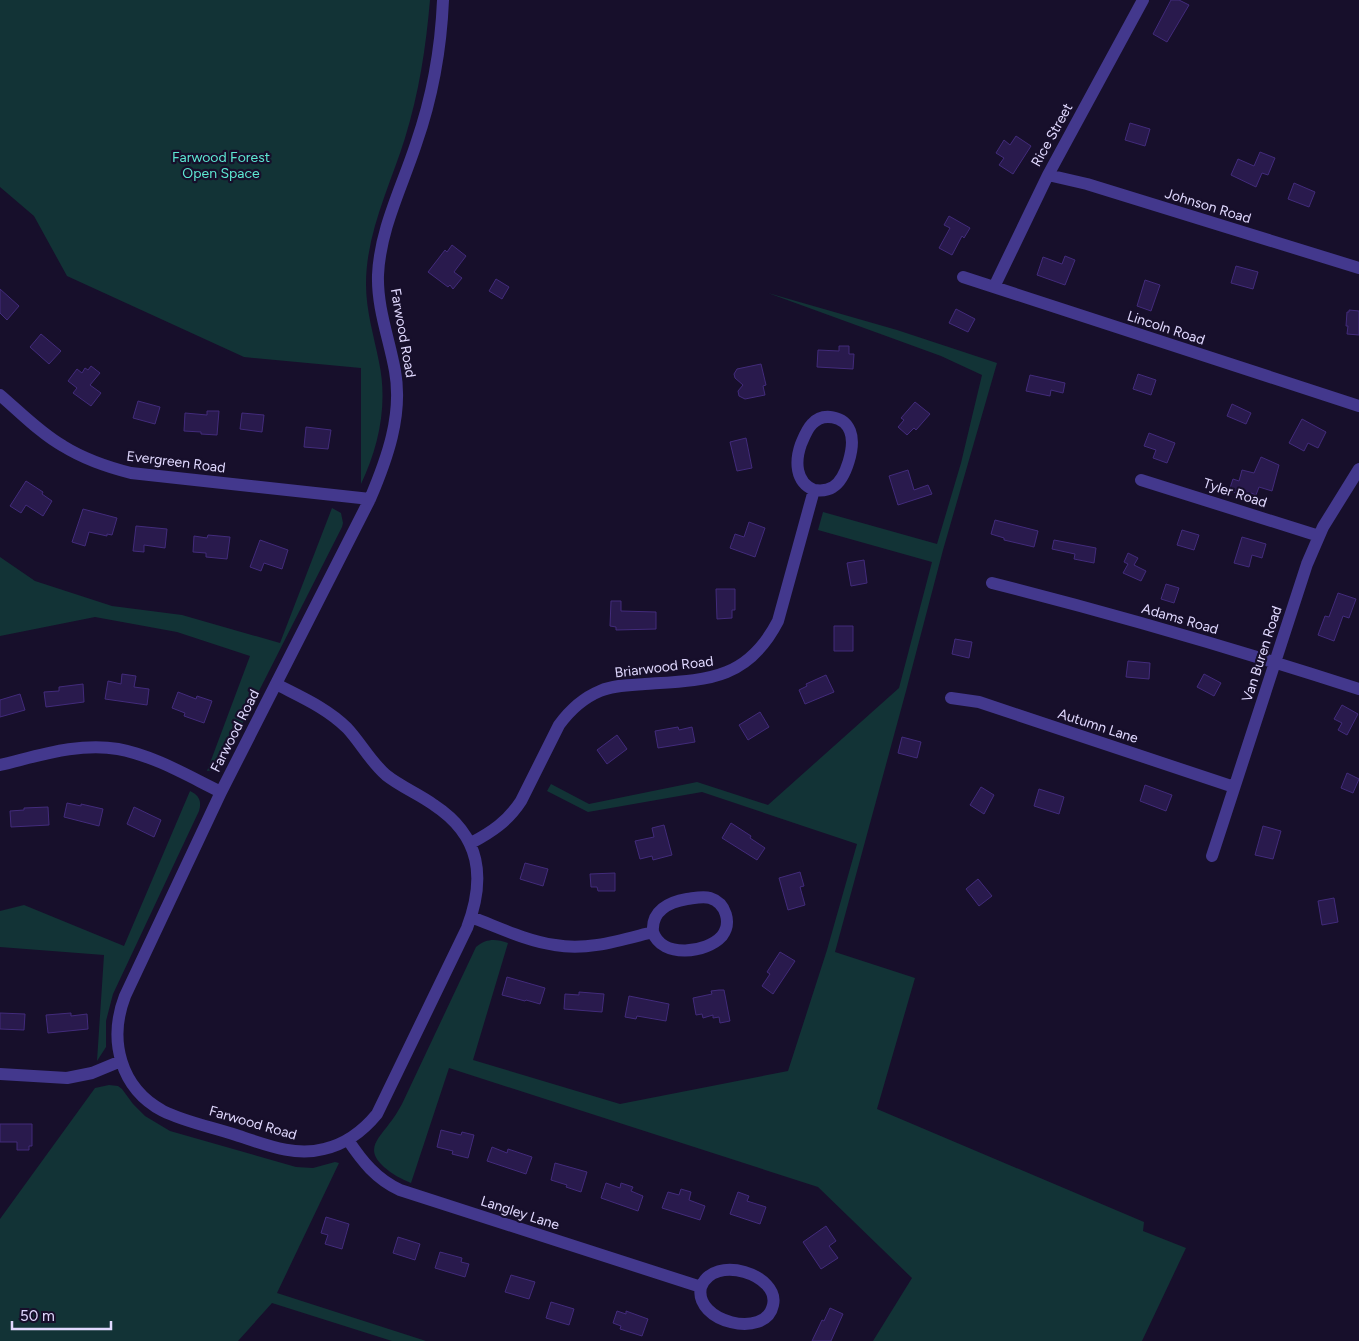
<svg xmlns="http://www.w3.org/2000/svg" width="1359" height="1341" viewBox="0 0 1359 1341" font-family="Figtree,sans-serif">
  <style>
    .green { fill: #123336 }
    .building { fill: #291a4d; stroke: #422b7b }
    .lines { fill: none; stroke-linecap: round; stroke-linejoin: round }
    .minor { stroke: #43388d; stroke-width: 12 }
    .labels { text-anchor: middle; dominant-baseline: central; stroke-width: 4.5; stroke-linejoin: round; paint-order: stroke }
    .street-label { font-size: 14px; fill: #e1d9ff; stroke: #170f2b }
    .park-label { font-size: 14px; fill: #5de7d2; stroke: #170f2b }
  </style>
  <rect width="100%" height="100%" fill="#170f2b"/>
  <path class="green" d="M0,0h430c-4,47 -11,93 -25,138 -15,48 -39,95 -39,146 0,27 8,52 13,78 9,42 0,84 -18,122v-116l-117,-11 -177,-81 -33,-60 -34,-29z
    M768,293l129,37 100,33 -54,187 -37,141 -71,261 80,26 -38,131 267,113 -1,9 43,17 -44,93h-269l39,-63 -94,-91 -369,-119 -38,115c-10,-4 -19,-9 -27,-16 -19,-17 -7,-27 5,-43 5,-6 9,-13 13,-20l74,-157c11,-9 20,-8 32,-4l-35,117 147,44 168,-33 39,-121 30,-106 -155,-52 -114,20 -41,-21 4,-7 38,20 108,-22 71,23 131,-117 33,-126 -114,-32 5,-18 114,32 24,-81 21,-88 -41,-19z
    M332,508l9,5 2,10 -1,4 -119,235c-4,6 -8,8 -16,9l43,-115 -73,-24 -82,-15 -95,19v-79l35,24 77,25 70,9 98,28z
    M190,791c9,4 12,10 9,20l-86,183 -7,27v26l-9,14 7,-106 -104,-8v-36l24,-6 100,41z
    M109,1085l9,1 4,3 11,15 12,12 25,15 126,36 17,1 22,-6 4,1 -62,130 149,48h-34l-120,-38 -34,38h-238v-122l95,-131z"/>
  <path class="building" d="M1171,0h8l10,5 -22,37 -14,-8z
    M1130,123l20,6 -5,17 -20,-6z
    M1016,136l15,10 -18,28 -14,-9 5,-7 -8,-5 8,-13 6,5z
    M1260,152l15,6 -7,17 -6,-2 -6,14 -25,-12 7,-16 16,7z
    M1294,183l21,9 -6,15 -21,-8z
    M949,216l21,12 -6,10 -2,-2 -10,19 -13,-7 11,-20 -6,-3z
    M452,245l14,11 -12,16 8,6 -9,11 -3,-4 -2,2 -20,-15 17,-22 2,2z
    M1065,256l10,4 -10,25 -28,-10 6,-18 19,7z
    M1236,266l22,6 -5,17 -22,-6z
    M496,279l13,8 -7,12 -13,-8z
    M1145,280l15,5 -9,26 -14,-5z
    M0,289l19,17 -12,14 -7,-7z
    M956,309l19,10 -7,13 -19,-9z
    M1349,310l10,1v24l-12,-1 1,-8h-2l1,-14h2z
    M41,334l20,17 -12,13 -19,-17z
    M839,346h10v8h5l-1,15 -36,-2 1,-17 21,1z
    M761,364l5,21 -3,1 2,9 -20,4 -6,-3 -1,-5 5,-6 -8,-7 -1,-4 3,-5z
    M91,366l9,7 -10,12 11,8 -10,13 -18,-13 4,-5 -9,-7 9,-12 5,4 3,-5 3,2z
    M1138,374l18,6 -5,15 -18,-6z
    M1030,375l35,8 -2,10 -12,-3 -1,6 -24,-5z
    M138,401l22,6 -5,17 -22,-6z
    M915,402l15,12 -14,16 -2,-2 -7,7 -9,-8 6,-7 -3,-2z
    M1232,404l19,9 -5,11 -19,-8z
    M207,411h12l-2,24 -16,-1v-2l-17,-1 1,-18 22,2z
    M242,413l22,2 -2,17 -22,-3z
    M1302,419l24,13 -8,16 -10,-5 -4,8 -15,-8z
    M306,427l25,3 -3,19 -24,-2z
    M1149,433l26,10 -8,20 -14,-5 3,-8 -12,-4z
    M746,438l6,30 -15,3 -7,-29z
    M1261,457l18,8 -7,26 -13,-4 -3,8 -5,-2 -1,4 -21,-6 4,-12 6,2 3,-11 12,3z
    M908,470l6,20 14,-5 4,9 -34,11 -9,-29z
    M26,481l17,11 -1,2 10,7 -9,15 -17,-11 -5,8 -11,-7z
    M83,509l34,9 -5,17 -5,-1v2l-18,-4 -4,14 -13,-4z
    M995,520l43,11 -4,16 -30,-7v-2l-13,-4z
    M749,522l16,6 -10,29 -25,-9 5,-14 9,3z
    M136,526l31,3 -2,19 -21,-3v7l-11,-1z
    M1182,530l17,5 -5,15 -17,-5z
    M208,535l22,2 -3,22 -21,-2v-4l-13,-1 1,-16 13,2z
    M1242,537l24,7 -4,14 -10,-3 -3,12 -15,-4z
    M260,540l28,10 -6,19 -18,-6 -3,8 -11,-4z
    M1054,540l42,8 -2,15 -20,-4 1,-5 -23,-5z
    M1128,553l10,5 -4,7 12,6 -5,10 -18,-8 5,-9 -4,-2z
    M864,560l3,23 -16,3 -4,-23z
    M1166,584l13,4 -5,15 -13,-4z
    M716,589h19v21h-3v8l-15,1z
    M1338,593l18,6 -7,19 -6,-2 -9,25 -16,-6 7,-19 4,1z
    M611,601h10v10l35,1v17l-40,1v-3l-6,-1z
    M834,626h19v25h-19z
    M955,639l17,3 -3,16 -17,-4z
    M1128,661l22,2 -1,16 -23,-2z
    M122,674l14,2 -2,11 15,2 -2,16 -42,-6 3,-18 13,3z
    M1204,674l17,9 -7,13 -17,-9z
    M826,675l8,17 -29,12 -6,-14 8,-4 -1,-2z
    M83,684l1,18 -38,5 -2,-15 15,-1v-4z
    M178,692l18,7 1,-3 15,5 -8,22 -20,-7 1,-3 -13,-5z
    M20,694l5,16 -25,7v-17z
    M1342,705l16,9 -11,21 -9,-5 4,-7 -8,-4z
    M760,712l9,15 -21,13 -9,-15z
    M678,727l1,3 13,-3 3,15 -37,6 -3,-17z
    M617,735l10,14 -20,15 -10,-14z
    M902,737l19,5 -4,16 -19,-5z
    M1347,773l12,6 -6,14 -12,-5z
    M1145,785l27,10 -6,16 -26,-10z
    M981,787l13,8 -10,19 -14,-9z
    M1039,789l25,8 -5,17 -25,-8z
    M67,803l14,3v-2l22,5 -4,17 -35,-9z
    M48,807l1,18 -38,2 -1,-16 14,-1v-2z
    M134,807l27,13 -7,17 -27,-13z
    M731,823l20,13 -1,2 15,10 -8,12 -35,-22z
    M664,825l8,30 -19,5 -1,-4 -12,3 -5,-18 19,-4 -2,-9z
    M1263,826l18,5 -8,28 -18,-4z
    M525,863l23,6 -5,17 -23,-7z
    M800,872l4,14 -4,1 5,18 -17,5 -9,-32z
    M615,873v18h-17l-1,-4h-6l-1,-13z
    M978,879l14,17 -13,10 -13,-17z
    M1334,898l4,24 -16,3 -4,-24z
    M780,952l15,9 -22,33 -11,-8 8,-12 -3,-2z
    M507,977l38,11 -5,16 -14,-4 -1,1 -23,-6z
    M719,990h5l6,31 -10,2 -1,-6 -6,1v-3l-10,3 -1,-4 -6,1 -3,-17 19,-4 -1,-3z
    M579,992l25,2 -2,18 -38,-3 1,-15 14,1z
    M629,996l40,8 -3,17 -29,-5 -1,3 -11,-2z
    M0,1013l25,1 -1,16 -24,-1z
    M71,1013v3l16,-2 1,15 -40,4 -2,-18z
    M0,1124h32v22h-3v4h-12v-8h-17z
    M441,1130l20,5 1,-3 12,3 -6,23 -16,-4 1,-3 -16,-4z
    M492,1147l15,6 1,-4 24,8 -6,17 -39,-13z
    M555,1163l32,9 -6,20 -15,-5 1,-2 -16,-5z
    M606,1183l14,5 1,-5 12,4 -2,4 12,5 -5,15 -37,-13z
    M681,1189l10,3 -2,8 16,6 -5,14 -38,-12 6,-16 11,3z
    M738,1192l11,4 -2,5 19,6 -6,17 -30,-10z
    M326,1217l23,7 -7,25 -17,-5 3,-9 -7,-2z
    M826,1226l10,15 -7,5 9,12 -17,11 -18,-27z
    M398,1237l22,7 -5,16 -22,-7z
    M440,1252l22,6 -1,4 8,2 -4,13 -30,-9z
    M511,1275l24,7 -6,17 -24,-7z
    M551,1302l23,7 -5,16 -23,-7z
    M830,1308l13,6 -12,27h-19l10,-21 2,1z
    M617,1311l9,3v-3l22,8 -6,17 -22,-7 1,-3 -8,-3z"/>
  <g class="lines">
    <path class="minor" d="M1048,175l39,9 272,84
      M963,277l396,129
      M994,287l54,-112 95,-175
      M0,395c20,17 40,38 63,51 21,13 44,21 68,27l239,26
      M1141,480l178,56
      M992,583c123,31 246,67 367,106
      M276,684c25,13 51,24 71,44 14,15 23,33 39,47 15,12 33,19 48,30 47,31 52,73 33,123l-90,186c-14,17 -31,30 -53,35 -30,8 -60,-5 -88,-14 -24,-8 -51,-13 -73,-24 -43,-23 -55,-71 -38,-115l96,-204 149,-293c17,-40 33,-84 25,-128 -6,-33 -18,-63 -17,-96 2,-46 24,-88 38,-131 16,-46 25,-95 27,-144
      M951,698l28,4 255,85
      M0,765c38,-9 79,-23 118,-16 37,7 70,27 103,43
      M471,843c21,-11 37,-22 50,-42l38,-76c11,-15 24,-27 41,-34 14,-6 30,-6 45,-7 61,-4 102,-3 133,-63l36,-131c7,1 13,1 19,-3 13,-8 23,-41 17,-56 -6,-15 -27,-19 -38,-7 -5,5 -8,13 -11,20 -6,17 -6,38 13,46
      M1212,856l95,-292 16,-37 36,-58
      M471,917c27,10 55,24 84,28 33,6 66,-5 98,-13 9,27 54,21 69,4 10,-13 4,-33 -12,-38 -7,-2 -15,0 -23,1 -18,3 -36,12 -34,33
      M0,1074l67,4 25,-5 29,-12
      M348,1140c14,21 28,39 52,50l301,97c-8,35 65,53 72,18 7,-30 -59,-52 -72,-18"/>
  </g>
  <g class="labels">
    <g class="street-label">
      <text transform="translate(1052 135) rotate(-61)">Rice Street</text>
      <text transform="translate(1208 206) rotate(17)">Johnson Road</text>
      <text transform="translate(1166 328) rotate(18)">Lincoln Road</text>
      <text transform="translate(403 333) rotate(80)">Farwood Road</text>
      <text transform="translate(176 462) rotate(7)">Evergreen Road</text>
      <text transform="translate(1235 493) rotate(18)">Tyler Road</text>
      <text transform="translate(1180 619) rotate(16)">Adams Road</text>
      <text transform="translate(1262 654) rotate(-72)">Van Buren Road</text>
      <text transform="translate(664 667) rotate(-7)">Briarwood Road</text>
      <text transform="translate(1098 726) rotate(18)">Autumn Lane</text>
      <text transform="translate(235 731) rotate(-63)">Farwood Road</text>
      <text transform="translate(253 1123) rotate(16)">Farwood Road</text>
      <text transform="translate(520 1213) rotate(18)">Langley Lane</text>
    </g>
    <g class="park-label">
      <text x="221" y="157">Farwood Forest<tspan x="221" dy="16">Open Space</tspan></text>
    </g>
  </g>
  <path d="M12 1321v8h99v-8" fill="none" stroke="#e1d9ff" stroke-width="2.5"/>
  <text x="20" y="1321" font-size="15" fill="#e1d9ff" stroke="#170f2b" stroke-width="4" paint-order="stroke">50 m</text>
</svg>
